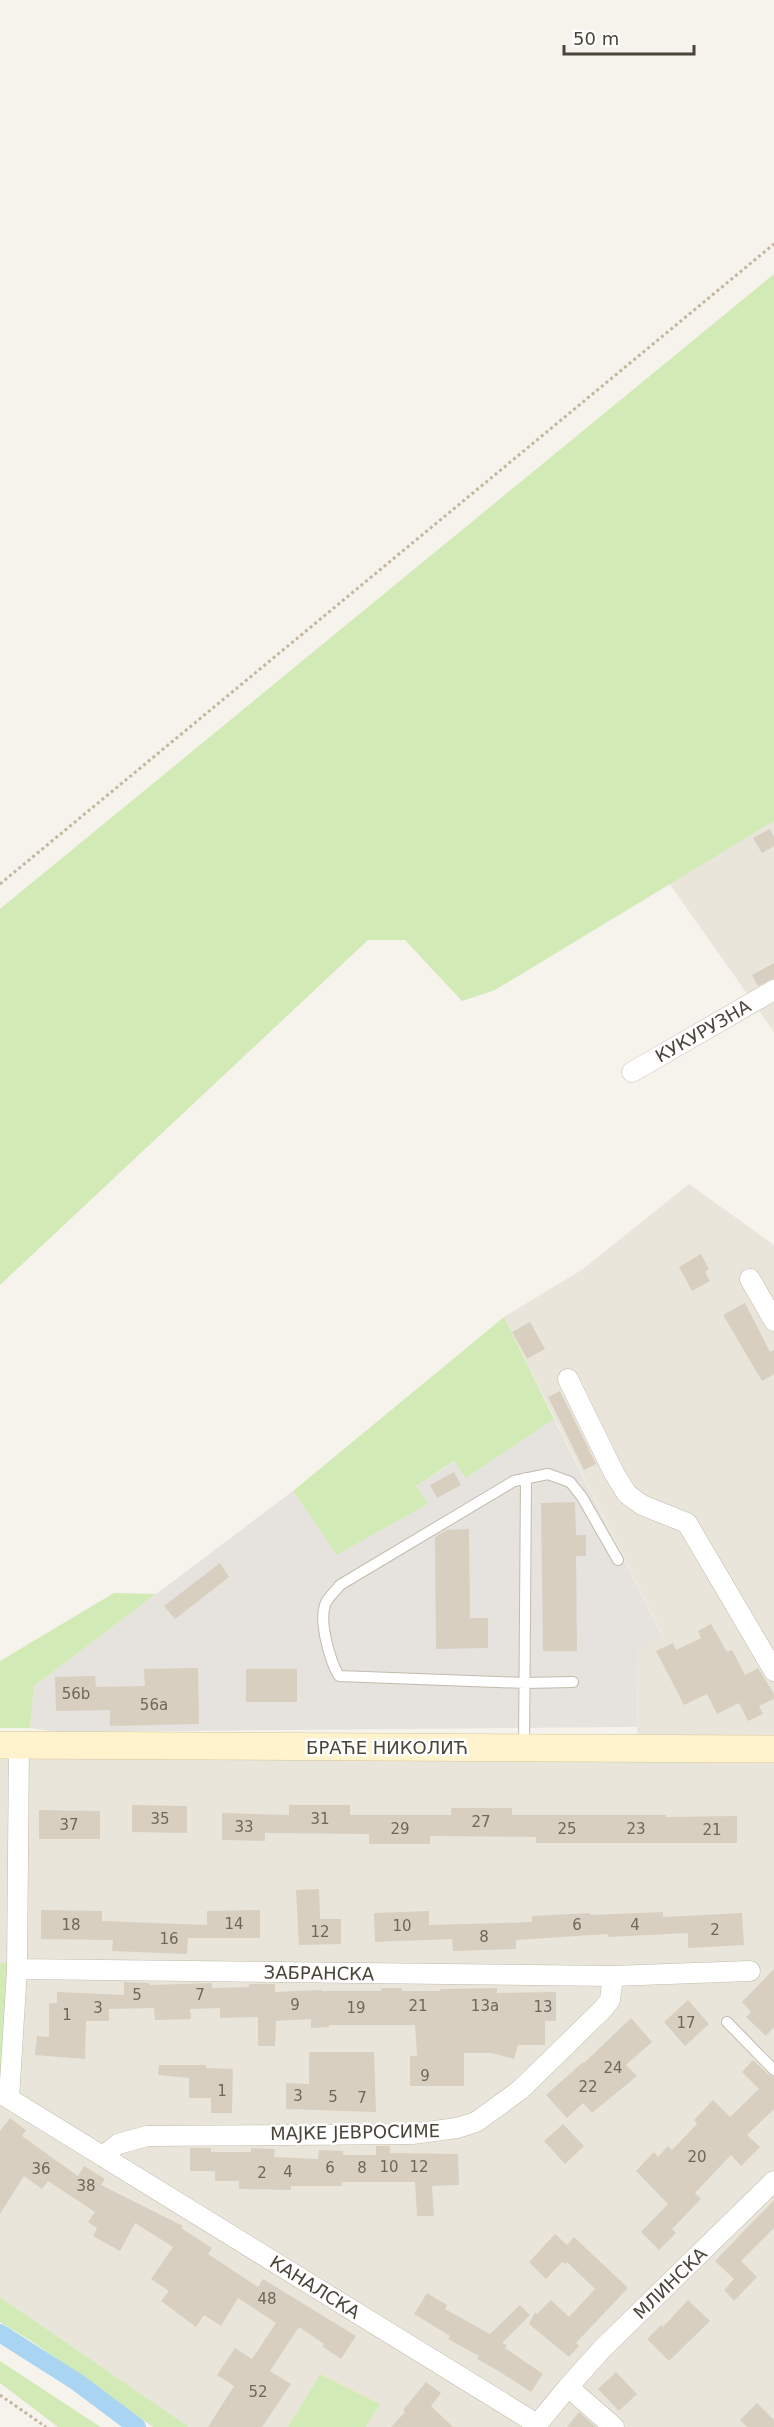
<svg xmlns="http://www.w3.org/2000/svg" width="774" height="2427" viewBox="0 0 774 2427" font-family="'DejaVu Sans',sans-serif">
  <style>
    .residential { fill: #eae5da }
    .industrial { fill: #e6e2dd }
    .green { fill: #d2eab5 }
    .lines { fill: none; stroke-linecap: round; stroke-linejoin: round }
    .canal { stroke: #a9d4f2; stroke-width: 18 }
    .building { fill: #d8cfc1 }
    .service-casing { stroke: #c2bbae; stroke-width: 12 }
    .minor-casing { stroke: #c2bbae; stroke-width: 21 }
    .secondary-casing { stroke: #d6c79b; stroke-width: 28 }
    .path { stroke: #c4b79f; stroke-width: 3; stroke-dasharray: 3 3; stroke-linecap: butt }
    .service { stroke: #fff; stroke-width: 10 }
    .minor { stroke: #fff; stroke-width: 20 }
    .secondary { stroke: #fff3cd; stroke-width: 27 }
    .labels { text-anchor: middle; dominant-baseline: central; stroke-width: 5; stroke-linejoin: round; paint-order: stroke }
    .number-label { font-size: 15px; fill: #6e675b }
    .street-label { font-size: 18px; fill: #4b4439; stroke: #fff }
  </style>
  <rect width="100%" height="100%" fill="#f6f3ec"/>
  <path class="residential" d="M774,821v211l-105,-149z
    M689,1184l85,61v1182h-408l14,-23 -60,-30 -32,53h-99l-189,-130v-540l637,1 1,-107 24,-17 -158,-317 79,-48z"/>
  <path class="industrial" d="M554,1419l108,216 -24,16 -1,76 -579,5 -28,-4 4,-42 259,-195 44,64 91,-51 -12,-18 39,-25 11,17z"/>
  <path class="green" d="M774,274v547l-279,169 -33,11 -57,-61h-37l-368,345v-376z
    M504,1317l50,102 -88,59 -12,-17 -38,25 12,18 -91,51 -44,-64z
    M114,1593l42,1 -122,92 -4,42h-30v-67z
    M0,1963h11l-9,106 -2,1z
    M0,2297l189,130h-36l-120,-85 -33,-20z
    M0,2361l99,65 2,1h-43l-58,-44z
    M320,2374l60,30 -14,23h-78z"/>
  <g class="lines">
    <path class="canal" d="M0,2333l77,49 60,45"/>
  </g>
  <path class="building" d="M770,829l4,8v9l-12,7 -9,-15z
    M774,963v15l-16,8 -6,-11z
    M701,1254l8,15 -4,3 5,9 -18,10 -13,-24z
    M745,1303l25,49 4,-2v24l-12,7 -39,-66z
    M530,1322l15,27 -18,10 -15,-27z
    M560,1391l36,73 -12,6 -36,-73z
    M454,1472l7,13 -24,13 -7,-13z
    M575,1502l1,33h10v21h-10l1,95h-34l-2,-148z
    M469,1529l1,89h18v30l-52,1 -1,-112 12,-7z
    M220,1563l9,14 -54,42 -11,-13z
    M711,1624l16,28 5,-2 13,25 13,-7 16,26v5l-15,7 4,8 -15,7 -9,-18 -22,11 -10,-20 -23,11 -28,-54 17,-8 3,7 25,-12 -3,-7z
    M198,1668l1,56 -89,2v-16l-54,1 -1,-34 40,-1 1,11 49,-1 -1,-17z
    M246,1669h51v33h-51z
    M132,1805l55,1v27l-55,-1z
    M289,1805h61v10h101v-7h61v7h154v2l71,-1v27h-201v-6l-106,-1v8h-61v-10l-104,-1v8l-43,-1v-27l67,2z
    M39,1810l61,1v28h-61z
    M319,1889l1,30h21v25l-42,1 -3,-55z
    M41,1910l61,1v10l105,4v-14l53,-1v28h-72l-1,16 -75,-3 1,-11 -72,-1z
    M429,1911v14l103,-3v-6l58,-3v2l73,-3v5l79,-4 2,32 -56,3v-15l-80,4v-3l-92,6v9l-63,2 -1,-12 -77,3 -1,-29z
    M774,1969v58l-8,9 -20,-19 5,-5 -9,-10z
    M124,1982l25,1 1,2 62,-2v5l37,-1v-3h26v8l47,-2v1h59v-3h21v3h38v-2l57,-1v5l59,-1v29h-11v24h-27l-4,14 -22,-6h-28v33h-54v-30h7l-2,-31h-86v2l-18,1v-9l-35,2 -1,25h-17v-29l-38,1v-10l-30,1 1,10 -36,1 -1,-12 -45,1v12h-23l-1,38 -50,-4 2,-19 12,1v-34h8v-11l67,3z
    M688,2000l21,24 -24,22 -21,-24z
    M631,2018l21,24 -26,23 11,11 -45,37 -9,-10 -16,15 -21,-23 37,-33 1,1z
    M311,2052h63l2,60 -90,-3v-26l23,1v-31z
    M753,2060l16,15 5,2v32l-27,26 13,12 -19,19 -10,-11 -36,38 6,6 -29,30 4,4 -17,17 -18,-18 27,-28 -32,-33 18,-19 4,5 10,-11 4,4 25,-26 -3,-4 19,-20 17,17 29,-28 -17,-17z
    M159,2065h47v3l27,1 -1,44h-21v-15h-22v-20l-31,-3z
    M10,2118l16,12 -4,6 56,40 6,-10 21,13 -4,6 82,41 -2,2 31,20 -4,6 50,33 5,-8 93,57 -15,23 -19,-13 2,-2 -25,-17 -29,44 21,13 -29,43h-54l26,-41 -17,-11 18,-27 17,11 24,-36 -38,-25 -17,28 -17,-11 -8,12 -35,-26 8,-10 -18,-12 22,-32 -38,-24 -15,28 -27,-15 4,-8 -9,-6 7,-10 -47,-31 -6,8 -18,-13 -24,38v-83z
    M563,2124l21,22 -19,18 -21,-23z
    M376,2146h14v7l68,1 1,31 -27,1 2,30h-17l-2,-34h-73v4h-51v4l-52,-1v-8h-24v-10h-25v-23h21v4h40v-4l24,1 -1,8 44,2 1,-9 24,1v4h33z
    M774,2200v28l-33,33 16,16 -23,24 -10,-11 10,-11 -19,-18z
    M555,2234l12,11 7,-8 54,51 -52,55 3,3 -10,11 -40,-33 6,-12 2,2 14,-14 18,17 26,-28 -28,-27 -2,2 -3,-2 -16,17 -17,-17z
    M427,2293l20,12 -2,4 45,25 30,-29 10,10 -28,28 5,2 -2,3 38,26 -12,18 -34,-22 -20,-11 2,-3 -31,-17 2,-3 -36,-22z
    M688,2300l22,21 -41,40 -22,-22 14,-14 2,2z
    M616,2372l21,22 -18,17 -21,-22z
    M426,2382l15,11 -10,13 22,21h-62l14,-15 -2,-2z
    M757,2403l17,17v7h-27l-7,-7z
    M579,2412l17,15h-29z"/>
  <g class="lines">
    <defs>
      <path id="service" d="M573,1682l-48,1 -186,-7c-9,-15 -20,-53 -14,-71 2,-7 11,-14 15,-20l174,-104 34,-7 22,8 12,15 36,63
        M524,1747l2,-269
        M727,2022l47,48"/>
      <path id="minor" d="M632,1072l142,-82
        M750,1279l24,42
        M568,1379l46,94 13,21 15,11 45,18 87,148
        M17,1969l596,7 137,-5
        M0,2093l537,331
        M9,2098l8,-129 2,-224
        M104,2155l14,-11 29,-8 265,-2 45,-6 19,-6 44,-32 82,-80 8,-10 3,-24
        M568,2387l46,40
        M535,2427l33,-40 34,-38 172,-168"/>
      <path id="secondary" d="M0,1745l774,4"/>
    </defs>
    <use href="#service" class="service-casing"/>
    <use href="#minor" class="minor-casing"/>
    <use href="#secondary" class="secondary-casing"/>
    <path class="path" d="M0,884l774,-640
      M0,2395l46,32"/>
    <use href="#service" class="service"/>
    <use href="#minor" class="minor"/>
    <use href="#secondary" class="secondary"/>
  </g>
  <g class="labels">
    <g class="number-label">
      <text x="76" y="1694">56b</text>
      <text x="154" y="1705">56a</text>
      <text x="160" y="1819">35</text>
      <text x="320" y="1819">31</text>
      <text x="481" y="1822">27</text>
      <text x="69" y="1825">37</text>
      <text x="244" y="1827">33</text>
      <text x="400" y="1829">29</text>
      <text x="567" y="1829">25</text>
      <text x="636" y="1829">23</text>
      <text x="712" y="1830">21</text>
      <text x="234" y="1924">14</text>
      <text x="71" y="1925">18</text>
      <text x="577" y="1925">6</text>
      <text x="635" y="1925">4</text>
      <text x="402" y="1926">10</text>
      <text x="715" y="1930">2</text>
      <text x="320" y="1932">12</text>
      <text x="484" y="1937">8</text>
      <text x="169" y="1939">16</text>
      <text x="137" y="1995">5</text>
      <text x="200" y="1995">7</text>
      <text x="295" y="2005">9</text>
      <text x="418" y="2006">21</text>
      <text x="485" y="2006">13a</text>
      <text x="543" y="2007">13</text>
      <text x="98" y="2008">3</text>
      <text x="356" y="2008">19</text>
      <text x="67" y="2015">1</text>
      <text x="686" y="2023">17</text>
      <text x="613" y="2068">24</text>
      <text x="425" y="2076">9</text>
      <text x="588" y="2087">22</text>
      <text x="222" y="2091">1</text>
      <text x="298" y="2096">3</text>
      <text x="333" y="2097">5</text>
      <text x="362" y="2098">7</text>
      <text x="697" y="2157">20</text>
      <text x="389" y="2167">10</text>
      <text x="419" y="2167">12</text>
      <text x="330" y="2168">6</text>
      <text x="362" y="2168">8</text>
      <text x="41" y="2169">36</text>
      <text x="288" y="2172">4</text>
      <text x="262" y="2173">2</text>
      <text x="86" y="2186">38</text>
      <text x="267" y="2299">48</text>
      <text x="258" y="2392">52</text>
    </g>
    <g class="street-label">
      <text transform="translate(703 1031) rotate(-30)">КУКУРУЗНА</text>
      <text x="387" y="1747">БРАЋЕ НИКОЛИЋ</text>
      <text transform="translate(319 1973) rotate(1)">ЗАБРАНСКА</text>
      <text transform="translate(355 2132) rotate(-1)">МАЈКЕ ЈЕВРОСИМЕ</text>
      <text transform="translate(670 2283) rotate(-44)">МЛИНСКА</text>
      <text transform="translate(315 2287) rotate(32)">КАНАЛСКА</text>
    </g>
  </g>
  <path d="M564 45v9h130v-9" fill="none" stroke="#4b4439" stroke-width="3"/>
  <text x="573" y="45" font-size="18" fill="#4b4439" stroke="#ffffff" stroke-width="4.5" paint-order="stroke">50 m</text>
</svg>
